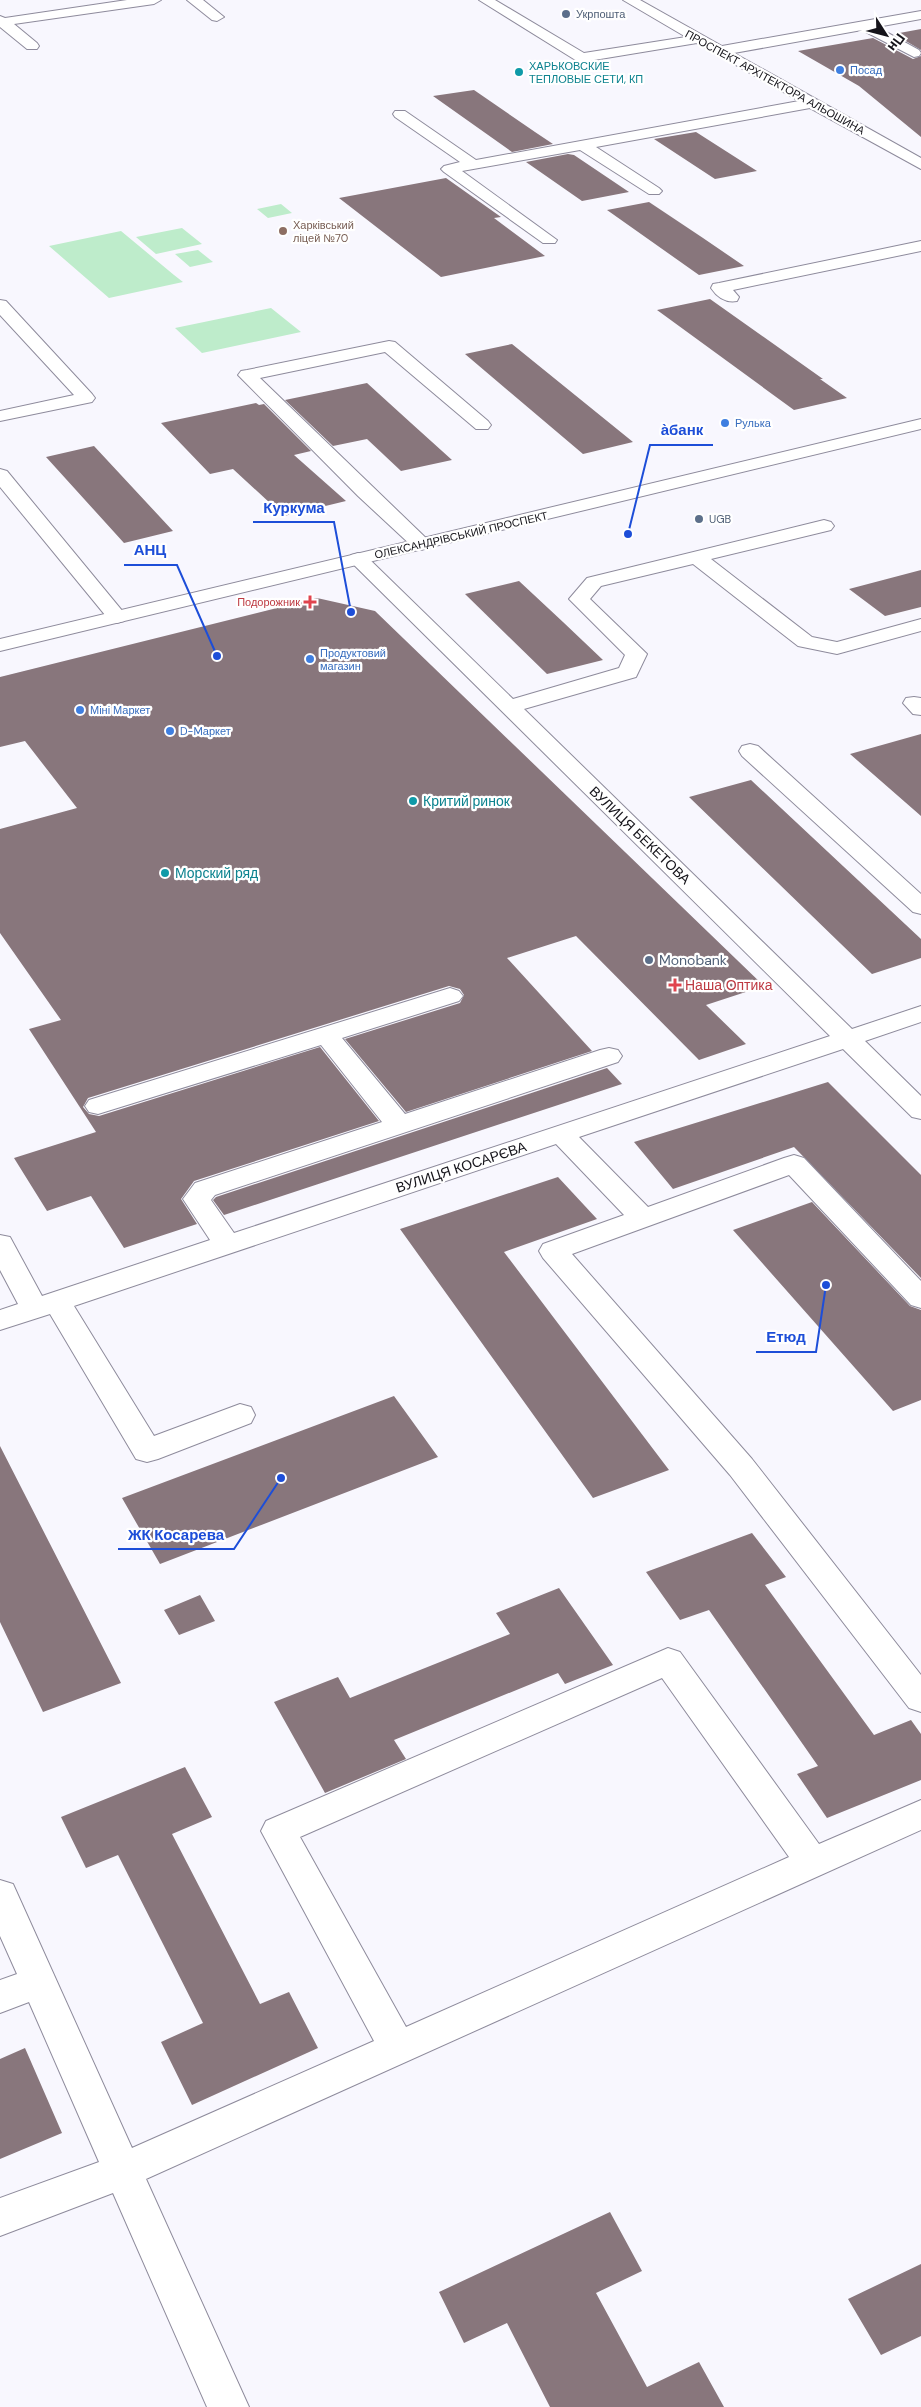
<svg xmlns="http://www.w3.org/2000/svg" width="921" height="2407" viewBox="0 0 921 2407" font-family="'DM Sans',sans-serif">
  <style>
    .green { fill: #beeccb }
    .building { fill: #88767c }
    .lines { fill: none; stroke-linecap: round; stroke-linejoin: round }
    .minor-casing { stroke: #8e8b9c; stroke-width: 2 }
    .major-casing { stroke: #8e8b9c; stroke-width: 2 }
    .minor { fill: #fff; fill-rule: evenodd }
    .major { fill: #fff; fill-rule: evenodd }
    .service-dot { fill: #5c6f8a; stroke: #fff; stroke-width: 2 }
    .shop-dot { fill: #3f7fe0; stroke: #fff; stroke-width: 2 }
    .culture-dot { fill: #0f9aa8; stroke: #fff; stroke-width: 2 }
    .education-dot { fill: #8d6e63; stroke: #fff; stroke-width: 2 }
    .health-dot { fill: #e0444e; stroke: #fff; stroke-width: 2 }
    .labels { text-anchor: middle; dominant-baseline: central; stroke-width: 4.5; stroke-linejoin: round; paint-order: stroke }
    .far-service-label { font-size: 11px; fill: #4e5e75; stroke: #fff; text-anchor: start }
    .far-culture-label { font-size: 11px; fill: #0d838f; stroke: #fff; text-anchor: start }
    .far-shop-label { font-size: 11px; fill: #366cbe; stroke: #fff; text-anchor: start }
    .far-street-label { font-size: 11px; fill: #15141a; stroke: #fff }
    .far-education-label { font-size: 11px; fill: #785e54; stroke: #fff; text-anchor: start }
    .far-health-label { font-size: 11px; fill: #be3a42; stroke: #fff; text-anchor: end }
    .culture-label { font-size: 14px; fill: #0d838f; stroke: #fff; text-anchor: start }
    .street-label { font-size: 14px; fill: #15141a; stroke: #fff }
    .service-label { font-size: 14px; fill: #4e5e75; stroke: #fff; text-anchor: start }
    .health-label { font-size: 14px; fill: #be3a42; stroke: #fff; text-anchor: start }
    .leader { fill: none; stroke: #1d4ed8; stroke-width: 2 }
    .callout-dot { fill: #1d4ed8; stroke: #fff; stroke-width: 2 }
    .callout-label { font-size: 15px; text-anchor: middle; font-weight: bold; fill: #1d4ed8; stroke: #fff; stroke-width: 4.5; stroke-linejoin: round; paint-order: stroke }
  </style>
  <rect width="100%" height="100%" fill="#f8f7fe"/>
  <path class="green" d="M281,204l11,9 -24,5 -11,-9z
    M182,228l20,16 -46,10 -20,-17z
    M121,231l53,44 9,7 -74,16 -60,-52z
    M198,250l15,12 -23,5 -15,-13z
    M271,308l30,24 -99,21 -27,-25z"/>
  <path class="building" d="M921,29v21l-27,-16z
    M873,38l40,21 8,-3v81l-62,-51 -61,-35z
    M474,90l61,42 18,12 -41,8 -79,-56z
    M696,132l61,39 -42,8 -61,-40z
    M568,154l6,1 55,37 -47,9 -56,-39z
    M446,178l55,39 -7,1 51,38 -104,21 -102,-79z
    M649,202l54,36 41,28 -45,9 -92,-65z
    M710,299l113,80h-3l27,19 -53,12 -137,-100z
    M512,344l121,98 -50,12 -118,-100z
    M367,383l44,40 41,37 -51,11 -34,-32 -34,7 -48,-46z
    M256,403l3,2 5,-1 47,47 -17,4 52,46 -62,15 -51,-47 -23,5 -49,-51z
    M94,446l79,85 -49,12 -78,-86z
    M921,570v37l-36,9 -36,-27z
    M519,581l44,41 40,38 -56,14 -82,-80z
    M317,598l58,13 389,375 -58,19 40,39 -47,16 -123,-124 -69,22 85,93 -186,61 -61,-73 115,-36 4,-8 -4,-6 -11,-3 -361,112 -5,9 6,7 10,2 221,-69 59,74 -185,60 -13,18 16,25 -73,24 -33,-52 -44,15 -33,-53 82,-26 -67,-103 32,-9 -61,-87v-104l77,-21 -52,-67 -25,6v-70z
    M921,734v82l-71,-62z
    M751,780l170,159v19l-49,16 -183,-177z
    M607,1068l15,16 -398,131 -11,-15 3,-3z
    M828,1082l93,93v103l-127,-131 -121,42 -39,-47z
    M558,1177l39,42 -93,33 165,218 -76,28 -193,-269z
    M812,1202l98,104 11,4v90l-28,11 -160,-181z
    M394,1396l44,61 -278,107 -38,-66z
    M0,1446l121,237 -78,29 -43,-90z
    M752,1533l34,44 -21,8 109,150 37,-15 10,14v46l-94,38 -30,-44 21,-8 -109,-156 -29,10 -34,-48z
    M559,1588l54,77 -48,19 -7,-11 -164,67 12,19 -81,34 -51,-91 64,-25 12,21 160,-64 -14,-21z
    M200,1595l15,26 -36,14 -15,-25z
    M185,1767l27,50 -40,17 88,170 29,-12 29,56 -126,57 -31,-63 42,-19 -85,-168 -32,13 -25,-51z
    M25,2048l37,85 -62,26v-100z
    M610,2212l32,59 -46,22 51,94 52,-25 25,45h-174l-43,-84 -43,20 -25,-51z
    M921,2264v72l-40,19 -33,-56z"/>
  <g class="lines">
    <defs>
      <path id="minor" d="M127,0h34l-7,4 -140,20 23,19 2,3 -2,3h-10l-27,-22v-11l5,2z
        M187,0h16l21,17 -7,4 -5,-1z
        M479,0h16l89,53 102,-16 -63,-37h17l82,46 199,-35v8l-44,8 42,23 2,3 -2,3 -5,1 -52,-27 -128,23 187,105v11l-111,-61 -214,39 63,41 3,3 -3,3h-10l-69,-44 -118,21 95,69 -2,3h-12l-99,-71 -3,-3 3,-3 16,-4 -65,-45 -2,-3 2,-3h10l71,49 323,-59 -102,-58 -115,19 -5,-1z
        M921,241v10l-188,39 6,7 -2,4c-11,2 -20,-4 -26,-13l2,-4 6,-1z
        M0,300l6,1 86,93 3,4 -3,4 -92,19v-10l74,-16 -74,-80z
        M389,341l6,1 93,79 3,4 -3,4h-12l-91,-77 -125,26 168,162 3,4 -3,4 -7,2 -7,-2 -56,-52 -120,-121 3,-4 6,-1z
        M0,469l7,2 117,142 3,4 -3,4 -7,2 -7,-2 -110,-134z
        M824,520l7,2 3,4 -3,4 -120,29 101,78 25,5 84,-23v12l-84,23 -39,-8 -105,-82 -92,22 -11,13 57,55 -11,23 -112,32 328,320 69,-23v16l-56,19 56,55v23l-9,-2 -69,-68 -264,88 69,70 136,-49 10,-3 10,3 117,123v27l-10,-3 -122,-130 -217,79 180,205 169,216v37l-12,-4 -179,-233 -187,-217 -4,-7 4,-7 81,-29 -68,-71 -482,162 80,130 86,-32 11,3 4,8 -4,8 -93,36 -11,3 -11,-3 -86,-145 -50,16v-20l18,-6 -18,-34v-35l10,2 32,59 168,-56 -27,-41 12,-16 187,-61 -61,-77 -223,69 -9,-2 -4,-6 4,-6 361,-112 9,3 4,5 -4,5 -117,37 63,76 195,-64 9,-2 9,2 4,6 -4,6 -403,133 -4,5 23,33 596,-197 -482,-477 3,-4 7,-2 7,2 148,144 106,-31 6,-13 -56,-56 18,-21z
        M914,697l7,1v17l-8,-1 -10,-11 3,-5z
        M750,744l8,2 163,148v20l-8,-2 -171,-156 -3,-5 3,-5z
        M668,1648l12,4 139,192 102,-44v30l-775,349 103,228h-42l-94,-214 -113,43v-38l99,-36 -70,-160 -29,11v-33l17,-6 -17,-38v-56l13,4 119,264 242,-107 -113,-210 5,-10zM662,1678l127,179 -383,170 -106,-190z"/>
      <path id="major" d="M921,419v10l-921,222v-12z"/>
    </defs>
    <use href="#minor" class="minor-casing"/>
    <use href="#major" class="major-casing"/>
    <use href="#minor" class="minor"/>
    <use href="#major" class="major"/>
  </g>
  <g class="service-dot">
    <circle cx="566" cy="14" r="5"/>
    <circle cx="699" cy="519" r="5"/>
    <circle cx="649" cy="960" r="5"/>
  </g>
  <g class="shop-dot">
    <circle cx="840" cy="70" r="5"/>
    <circle cx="725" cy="423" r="5"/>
    <circle cx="310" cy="659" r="5"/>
    <circle cx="80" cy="710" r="5"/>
    <circle cx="170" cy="731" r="5"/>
  </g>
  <g class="culture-dot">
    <circle cx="519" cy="72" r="5"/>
    <circle cx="413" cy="801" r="5"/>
    <circle cx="165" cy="873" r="5"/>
  </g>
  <circle class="education-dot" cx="283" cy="231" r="5"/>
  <g class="health-dot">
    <path d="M307.5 594.5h5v5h5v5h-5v5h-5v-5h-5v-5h5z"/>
    <path d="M672.5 977.5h5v5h5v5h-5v5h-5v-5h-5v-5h5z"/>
  </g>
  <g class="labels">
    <g class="far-service-label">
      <text x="576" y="14">Укрпошта</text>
      <text x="709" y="519">UGB</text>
    </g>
    <g class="far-culture-label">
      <text x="529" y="66">ХАРЬКОВСКИЕ<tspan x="529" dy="13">ТЕПЛОВЫЕ СЕТИ, КП</tspan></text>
    </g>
    <g class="far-shop-label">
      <text x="850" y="70">Посад</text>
      <text x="735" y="423">Рулька</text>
      <text x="320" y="653">Продуктовий<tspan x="320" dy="13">магазин</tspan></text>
      <text x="90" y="710">Міні Маркет</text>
      <text x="180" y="731">D-Mаркет</text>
    </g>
    <g class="far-street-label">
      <text transform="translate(775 82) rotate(29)">ПРОСПЕКТ АРХІТЕКТОРА АЛЬОШИНА</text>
      <text transform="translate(461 535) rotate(-13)">ОЛЕКСАНДРІВСЬКИЙ ПРОСПЕКТ</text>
    </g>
    <g class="far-education-label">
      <text x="293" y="225">Харківський<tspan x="293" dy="13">ліцей №70</tspan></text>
    </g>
    <g class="far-health-label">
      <text x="300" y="602">Подорожник</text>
    </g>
    <g class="culture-label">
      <text x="423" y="801">Критий ринок</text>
      <text x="175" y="873">Морский ряд</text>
    </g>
    <g class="street-label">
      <text transform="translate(640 835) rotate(44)">ВУЛИЦЯ БЕКЕТОВА</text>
      <text transform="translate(461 1167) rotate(-18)">ВУЛИЦЯ КОСАРЄВА</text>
    </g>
    <g class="service-label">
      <text x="659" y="960">Monobank</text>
    </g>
    <g class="health-label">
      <text x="685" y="985">Наша Оптика</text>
    </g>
  </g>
  <path class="leader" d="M628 534L650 445H713M351 612L334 522H253M217 656L177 565H124M826 1285L816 1352H756M281 1478L234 1549H118"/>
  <g class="callout-dot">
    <circle cx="628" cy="534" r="5"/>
    <circle cx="351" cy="612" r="5"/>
    <circle cx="217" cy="656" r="5"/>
    <circle cx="826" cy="1285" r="5"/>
    <circle cx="281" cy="1478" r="5"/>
  </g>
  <g class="callout-label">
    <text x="682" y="435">а̀банк</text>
    <text x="294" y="513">Куркума</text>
    <text x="150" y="555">АНЦ</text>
    <text x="786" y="1342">Етюд</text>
    <text x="176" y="1540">ЖК Косарева</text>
  </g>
  <g transform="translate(886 35) rotate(126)" stroke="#ffffff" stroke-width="4" paint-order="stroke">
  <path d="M0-4L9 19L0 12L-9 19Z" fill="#15141a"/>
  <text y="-8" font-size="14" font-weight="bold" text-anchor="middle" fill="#15141a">Пн</text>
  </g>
</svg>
